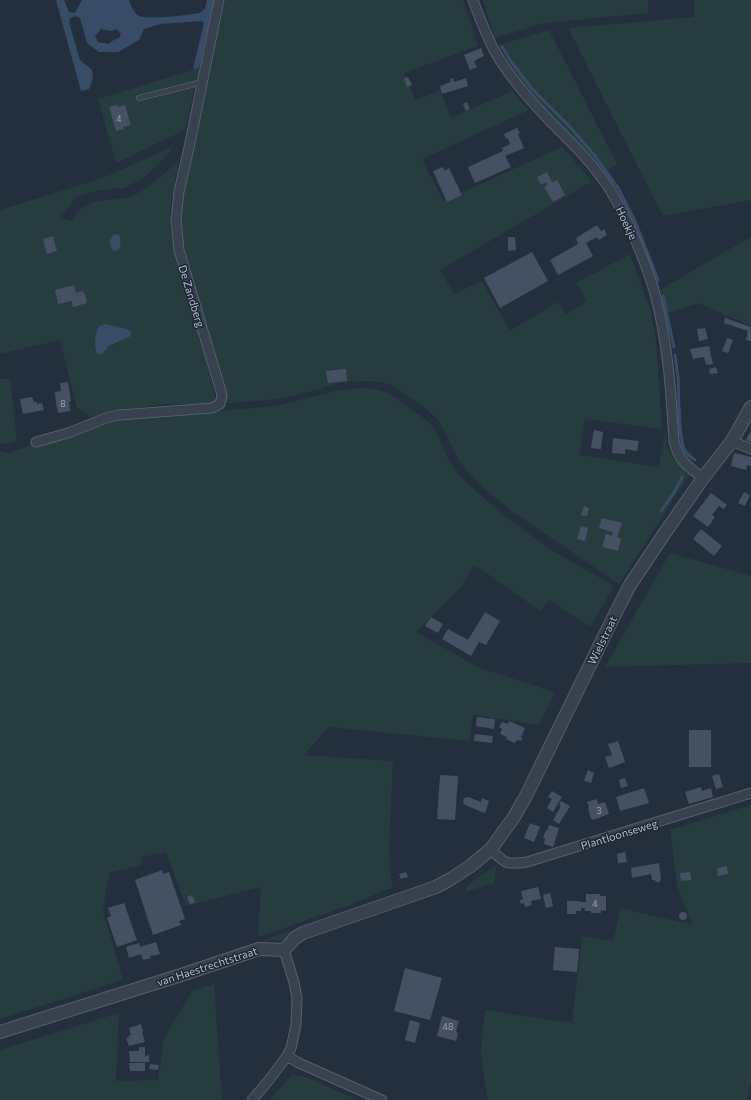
<svg xmlns="http://www.w3.org/2000/svg" width="751" height="1100" viewBox="0 0 751 1100" font-family="Commissioner,sans-serif">
  <style>
    .green { fill: #263c3f; fill-rule: evenodd }
    .water { fill: #394c67; fill-rule: evenodd }
    .lines { fill: none; stroke-linecap: round; stroke-linejoin: round }
    .stream { stroke: #394c67; stroke-width: 3 }
    .building { fill: #455162 }
    .service-casing { stroke: #565f6c; stroke-width: 6 }
    .minor-casing { stroke: #565f6c; stroke-width: 11 }
    .tertiary-casing { stroke: #565f6c; stroke-width: 14 }
    .service { stroke: #38414e; stroke-width: 4.5 }
    .minor { stroke: #38414e; stroke-width: 9 }
    .tertiary { stroke: #38414e; stroke-width: 12 }
    .labels { text-anchor: middle; dominant-baseline: central; stroke-width: 3; stroke-linejoin: round; paint-order: stroke }
    .number-label { font-size: 9px; fill: #98a1af }
    .street-label { font-size: 11px; fill: #b4bcc9; stroke: #1d2633 }
  </style>
  <rect width="100%" height="100%" fill="#242f3e"/>
  <path class="green" d="M221,0h242l15,46 -74,27 11,27 25,-9 11,27 61,-27 17,19 -107,49 21,42 119,-54 23,26 6,9 -151,88 14,24 28,-13 28,50 48,-29 8,12 21,-12 -11,-19 54,-29 21,58 5,28 6,89 -77,-10 -6,36 80,12 7,-36v14l6,12 18,17 -71,110 -106,-72 -29,-24 -17,-17 -9,-12 -16,-33 -8,-10 -13,-11 -32,-21 -15,-3h-18l-16,2 -44,12 -27,5 -43,3 -47,-173 -1,-19z
    M483,0h165v13l-104,10 -49,15z
    M694,0h57v200l-88,16 -95,-188 126,-11z
    M549,30l68,134 -14,8 -24,-30 -14,-13 -41,-43 -10,-14 -15,-27z
    M199,68l-14,62 -69,33 -18,-64z
    M174,146l-16,19 -16,14 -18,9 -17,1 -16,3 -15,5 -16,21 12,3c10,-18 22,-20 41,-22 5,-1 11,0 16,-2 18,-6 36,-24 50,-37l-7,36 -2,16 2,16 45,176h-51l-51,7 -23,6 -15,-9 -17,-68 -60,14v-144l103,-32zM99,326l20,16 -10,5 -14,1 2,-17z
    M751,238v87l-26,-10 -26,-12 -37,12 -6,-23 86,-50z
    M0,379h10l7,62 -9,3 -8,-1z
    M362,388l13,1 14,4 40,29 6,8 14,30 7,11 13,14 34,30 47,34 64,37 -24,41 -41,-27 -9,11 -59,-42 -8,-3 -11,20 -46,46 64,36 75,24 -16,33 -66,-10 -4,26 -140,-14 -25,28 89,6 -4,85 1,29 3,12 -46,19 -89,31 3,-50 -75,19 -20,-54 -25,5 1,8 -33,8 -6,37 20,70 -123,39v-568l7,2 16,-5 85,-28 168,-14 64,-16z
    M670,553l81,23v87l-146,4z
    M751,805v277l-4,18h-259l-4,-22 -3,-28 4,-40 87,13 10,-87 31,5 8,-33 71,17 -15,-40 -7,-55z
    M497,864l-3,19 -29,9 2,-6z
    M293,930l1,2 -7,3 -5,6h-5l-4,-1 -8,2 -1,-2z
    M214,984l8,116h-222v-50l119,-37 -3,68 42,-1 6,-42 28,-47z
    M292,1074l14,3 51,23h-87z"/>
  <path class="water" d="M56,0h8l5,12 6,1 7,-13h47c2,6 4,12 10,16 9,4 49,-1 61,-3l5,-4 2,-9h7l-15,68 -6,1 11,-46 -2,-2 -42,3 -16,5 -5,11 -21,12h-19l-12,-9 -7,-25 -4,-2 -6,2 -1,5 11,37 12,10 1,8 -4,11 -8,2zM101,29l10,2 6,-2 4,5 -2,4 -7,3 -3,3 -11,-2 -3,-6z
    M116,234l3,1c2,5 2,9 0,15l-6,1c-4,-6 -5,-10 0,-16z
    M105,324l22,5 4,2v5l-22,10 -7,8 -4,1c-5,-6 -3,-21 1,-29z"/>
  <g class="lines">
    <path class="stream" d="M502,47l8,13 22,29 37,37 26,30 23,32 17,33 23,59
      M663,296l11,51
      M675,355c1,7 2,15 3,22 1,16 0,62 7,74 3,4 6,6 10,9
      M661,511l14,-20 7,-14"/>
  </g>
  <path class="building" d="M481,48l3,8 -10,5 3,6 -7,3 -6,-15z
    M408,77l4,8 -5,2 -3,-9z
    M453,78l1,4 12,-4 2,8 -26,8 -2,-8 11,-4 -1,-3z
    M467,102l3,7 -4,2 -3,-7z
    M117,105l1,2 7,-2 6,20 -8,2 1,2 -8,2 -7,-24z
    M517,128l3,5 -2,1 6,14 -19,8 6,11 -36,16 -7,-16 35,-16 -1,-3 8,-4 -2,-6 -2,1 -2,-5z
    M443,167l2,4 4,-3 13,27 -15,7 -14,-31z
    M547,172l5,10 5,-2 8,15 -12,7 -9,-15 3,-2 -1,-3 -5,3 -4,-8z
    M597,225l4,6 3,-2 3,6 -8,5 -2,-3 -11,6 7,13 -35,19 -8,-15 28,-16 -2,-6z
    M53,236l4,15 -10,3 -4,-15z
    M508,237h7l1,13 -8,1z
    M532,252l16,29 -48,27 -16,-30z
    M74,285l2,8 7,-2 1,3h1l2,9 -14,4 -1,-6 -14,3 -3,-14z
    M725,318l26,9v14l-5,-1 2,-9 -24,-8z
    M705,328l3,11 -9,2 -2,-12z
    M727,338l6,2 -5,13 -6,-2z
    M709,346l4,18 -7,1 -2,-8 -11,2 -3,-10z
    M716,367l2,6 -8,1 -1,-5z
    M346,369l1,12 -19,2 -2,-12z
    M68,382l3,19 -2,1 1,9 -12,2 -2,-10 -1,-11 6,-1 -1,-8z
    M32,397l2,5h3v2l5,-1 2,7 -21,4 -3,-15z
    M594,430l9,2 -2,17 -10,-1z
    M751,430v12l-5,-2z
    M613,438l26,3 -2,10 -12,-2v5l-13,-1z
    M734,453l17,4v9l-4,-1 -1,5 -15,-4z
    M744,492l6,3 -5,11 -7,-3z
    M711,493l16,12 -3,4 -5,-3 -7,9 3,2 -7,10 -15,-11z
    M584,506l5,2 -2,8 -6,-1z
    M602,518l20,5 -5,14 4,2 -3,12 -16,-4 4,-13 6,2 1,-4 -14,-4z
    M581,526l7,2 -3,13 -8,-2z
    M701,529l21,17 -8,10 -21,-17z
    M485,612l15,9 -14,24 -7,-3 -8,14 -29,-17 6,-10 20,11z
    M431,617l12,7 -5,9 -13,-7z
    M477,717l18,2 -1,10 -18,-3z
    M509,721l16,7 -4,9 1,1 -1,3 -4,-1 -2,3 -9,-4 1,-2 -7,-3 2,-5 -3,-2 3,-5 6,2z
    M689,730h22v37h-22z
    M475,734l18,2 -1,7 -18,-2z
    M618,741l7,21 -16,6 -4,-11 7,-2 -4,-11z
    M588,770l6,3 -3,10 -7,-2z
    M719,774l4,13 -7,2 -4,-13z
    M440,775l18,1 -3,44 -18,-1z
    M625,778l3,8 -7,2 -2,-8z
    M701,787l1,4 9,-3 2,9 -24,7 -4,-12z
    M644,788l5,15 -29,8 -4,-14z
    M552,791l10,6 -9,15 -6,-4 5,-9 -4,-2z
    M468,797l13,5 1,-4 7,3 -4,12 -20,-8 -2,-3 1,-4z
    M597,799l1,5 7,-2 4,12 -16,6 -1,-1h-1l-3,-11 1,-1 -2,-5z
    M561,801l9,5 -11,18 -6,-4 8,-14 -2,-1z
    M530,823l10,4 -6,15 -10,-4z
    M549,825l10,3 -6,19 -9,-3 1,-6h-2l3,-8 1,1z
    M625,852l2,10 -9,1 -1,-9z
    M659,863l2,15 -1,4h-3l-3,-2h-2l-1,-6 -19,4 -1,-10z
    M727,866l1,8 -10,2 -1,-8z
    M162,870l1,4 6,-2 16,47 -6,2 2,4 -28,10 -18,-55z
    M406,872l2,5 -7,2 -2,-5z
    M690,872l1,8 -10,1 -1,-8z
    M538,887l3,12 -10,2 1,4 -7,2 -1,-4 -3,1 -1,-4h3l-2,-9z
    M550,893l3,13 -7,2 -3,-13z
    M586,894h14v2h6v15l-5,-1v3h-10v-2h-6v-3h-4v3h-5v3h-9v-13h13v1h6z
    M192,895l3,7 -5,2 -3,-7z
    M124,903l13,37 -20,7 -10,-29 4,-2 -3,-8z
    M679 916a4 4 0 1 1 8 0a4 4 0 1 1-8 0Z
    M156,942l4,12 -6,2v-1l-4,1 1,2 -8,2 -2,-6 -12,4 -3,-11 13,-4 1,4z
    M555,947l24,2 -2,23 -24,-2z
    M405,968l37,10 -12,42 -36,-9z
    M442,1016l17,5 -3,11 2,1 -2,8 -19,-5z
    M410,1020l10,3 -5,20 -10,-3z
    M141,1024l2,8h-1l3,10 -16,4 -3,-8h3l-1,-2 3,-1 -2,-7z
    M139,1047h6v9l4,-1v7h-19l-1,-11h10z
    M129,1063h16v8h-15z
    M150,1064l9,1 -1,5 -9,-1z"/>
  <g class="lines">
    <defs>
      <path id="service" d="M139,98l56,-14 7,-2"/>
      <path id="minor" d="M473,0c6,17 13,34 21,50 14,25 33,47 52,67 19,20 39,37 55,60 11,13 18,29 26,44 11,24 21,48 28,73 13,48 16,98 19,147 4,19 14,26 29,37
        M732,441l19,8
        M36,442l32,-9 38,-15 13,-3 93,-7 8,-4 2,-9 -2,-7 -41,-138 -3,-31 3,-27 11,-49 29,-143
        M491,849c14,15 15,16 36,13l224,-69
        M287,1056l12,7 83,37
        M252,1100l17,-20 18,-24 4,-8 5,-23 1,-27 -3,-16 -10,-32"/>
      <path id="tertiary" d="M0,1032l178,-56 81,-27 25,1 11,-12 8,-5 133,-46 13,-7 20,-13 22,-18 23,-32 12,-21 87,-178 17,-33 32,-48 41,-59 29,-37 19,-34"/>
    </defs>
    <use href="#service" class="service-casing"/>
    <use href="#minor" class="minor-casing"/>
    <use href="#tertiary" class="tertiary-casing"/>
    <use href="#service" class="service"/>
    <use href="#minor" class="minor"/>
    <use href="#tertiary" class="tertiary"/>
  </g>
  <g class="labels">
    <g class="number-label">
      <text x="119" y="118">4</text>
      <text x="63" y="403">8</text>
      <text x="599" y="810">3</text>
      <text x="595" y="903">4</text>
      <text x="448" y="1026">48</text>
    </g>
    <g class="street-label">
      <text transform="translate(627 223) rotate(65)">Hoekje</text>
      <text transform="translate(192 296) rotate(73)">De Zandberg</text>
      <text transform="translate(602 640) rotate(-64)">Wielstraat</text>
      <text transform="translate(619 834) rotate(-17)">Plantloonseweg</text>
      <text transform="translate(207 966) rotate(-18)">van Haestrechtstraat</text>
    </g>
  </g>
</svg>
